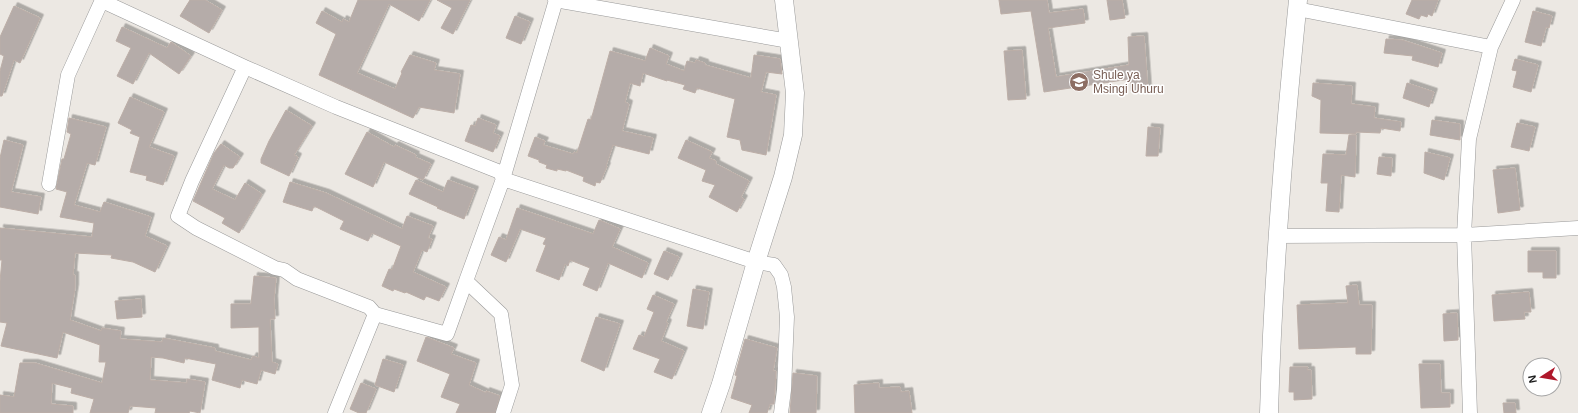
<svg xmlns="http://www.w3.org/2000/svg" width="1578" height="413" viewBox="0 0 1578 413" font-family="Helvetica,sans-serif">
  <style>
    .building { fill: #b5aca9; stroke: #bcaea7; filter: url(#shadow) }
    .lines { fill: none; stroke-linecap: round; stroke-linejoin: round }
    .minor-casing { stroke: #999; stroke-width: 15 }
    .tertiary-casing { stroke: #999; stroke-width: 19 }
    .minor { stroke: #fff; stroke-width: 14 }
    .tertiary { stroke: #fff; stroke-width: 18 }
    .labels { text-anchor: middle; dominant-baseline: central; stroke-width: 3; stroke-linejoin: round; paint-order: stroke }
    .education-label { font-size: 12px; fill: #785e54; stroke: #fff; text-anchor: start }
  </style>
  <defs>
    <filter id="shadow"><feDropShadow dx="3.5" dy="-3.5" stdDeviation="0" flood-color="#0004"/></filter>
  </defs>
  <rect width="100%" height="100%" fill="#ece8e3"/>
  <path class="building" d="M190,0h15l17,10 -13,23 -29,-17z
    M358,0h72l-11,21 -30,-17 -32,69 38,16 7,-16 -1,-1 9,-17 26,8 -2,7 26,4 -6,39 -35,-6 -6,11 -94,-43 17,-41 -20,-11 6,-12 20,11 1,-3 6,3z
    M437,0h33l-17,34 -12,-6 11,-20z
    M999,0h48l2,13 34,-4 2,14 -37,5 8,49 73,-12 -1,-28 16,-1 4,54 -17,1 -1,-12 -86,13 -13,-81 -30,3z
    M1107,0h15l3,18 -15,2z
    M1412,0h26l-6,16 -4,-2 -1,3 -6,-2 -2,4 -13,-5z
    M14,6l26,12 -20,45 -6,-3 -12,36h-2v-25l4,-15 -4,-2v-17z
    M1533,11l19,5 -3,12 -3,-1 -5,19 -16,-4z
    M515,16l15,6 -9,22 -15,-6z
    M122,27l45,21 4,-6 20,14 -12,18 -30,-21 -16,31 -16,-8 14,-28 -15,-7z
    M1386,39l16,1 40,13 -4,14 -26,-7 1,-4 -29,-3z
    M650,48l19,8 -3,8 18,7 3,-10 8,2 1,-3 9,3v2l46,13 3,-23 26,4 2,15 -16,-2 -5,20 15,3 -10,60 -24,-5 -2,-10 -13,-3 8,-38 -38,-11 -2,5 -12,-4 2,-4 -18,-5v1l-24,-8 -3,13 -10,-3 -5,19 4,2 -7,27 31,7 -4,16 -36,-9 -7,21h1l-7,17 -4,-1 -1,4 -12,-5 1,-4 -18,-7v1l-9,-2v2l-11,-3 1,-3 -8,-3v-2l-11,-4 7,-19 10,4 -2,4 30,9 1,-2 3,1 11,-34 3,1 19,-69 35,10z
    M1022,50l4,49 -18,1 -4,-49z
    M1515,59l23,6 -7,27 -18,-5 4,-16 -5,-1z
    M1313,83l39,3 -1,18 24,3 -1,11 27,4 -1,9 -19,-3 -1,5 -24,-1v2l-36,-1 1,-33 -9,-4z
    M1407,83l27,9 -5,15 -26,-9z
    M130,97l34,15 -15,35 25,9 -11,29 -17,-5 1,-4 -17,-4 10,-35 -10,-4 2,-3 -14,-7z
    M286,110l26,16 -18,29 4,2 -9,19 -28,-13v-4l8,-18z
    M69,118l37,9 -11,38 -8,-2 -13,42 26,7 4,-10 47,15 -6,19 22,10 -12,26 -22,-10 -22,-4 1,-3 -37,-2 -2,22h2v13l-5,32 31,11 1,-3 19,3 -1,8 42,3 1,-4 52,10v3l36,9 2,-4 6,2v-31l-28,1v-24h20l3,-28 22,2 -2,21 1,20h-5l2,43 6,2 -3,10 -14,-4 -4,14 -15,-4 -2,8 -28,-8 4,-16 -31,-6 -1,5 -21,-5 -12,-1 -1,23 37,3v-4l18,3 -5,31 -10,-2 -1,2h-34l1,-5 -26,-2 -2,7h-38l4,-14 -23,-6 1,-5 -20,-5 -1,21 22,2v7h-73v-18l14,2 6,-34h15l67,20 4,-21h-7l1,-17 -37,-13 -6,26 -56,-12 6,-23 -7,-1v-41l2,-21h-2v-32l92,9 2,-14 -34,-6 7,-25 -11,-3 6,-30h2l7,-25 -4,-2z
    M478,118l18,7 -3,8 7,3 -7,16 -28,-11 6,-16 4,1z
    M1432,120l28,4v16l-30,-5z
    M1517,123l18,4 -6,24 -18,-4z
    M1148,127l12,1 -2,28h-12z
    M367,132l27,15 1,-2 21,10 -1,2 16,7 -8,16 -39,-18 -11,25 -28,-13z
    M1349,135h7l-1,42 -14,-2 -2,37 -13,-1 2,-28h-7l2,-29 23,1z
    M4,140l19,5 -12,47 30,5 -3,17 -38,-7v-49z
    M686,140l26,12 -3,6 7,3v3l33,17 -8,16 3,2 -7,13 -28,-15 6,-12 -13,-4 4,-11 -28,-12z
    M221,144l19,13 -7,11h-4l-5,-3 -12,24 23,11 10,-17 17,11 -23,39 -17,-10 3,-5 -32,-17 21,-48z
    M1425,152l25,6 -6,22 -20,-7z
    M1379,157l13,1 -1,18 -14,-2z
    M1515,168l5,42 -22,3 -5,-43z
    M416,180l27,12 5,-12 27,10 -11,29 -27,-11 1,-1 -29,-13z
    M290,182l36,11 76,36 5,-13 26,10 -5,12 4,1 -5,13 -5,-2 -9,22 33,15 -7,14 -13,-5 -2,4 -18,-8 -1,1 -11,-4 -1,2 -11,-5 7,-17 3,1 9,-24 -29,-13 -4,8 -28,-12 4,-8 -30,-15 -2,5 -29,-9z
    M517,208l76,26 6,-14 21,9 -8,18 36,16 -6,15 -34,-15 -11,28 -14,-6 7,-17 -20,-8 -2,6 -3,-2 -6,16 -23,-9 10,-26 -3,-1 3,-6 -26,-9 -14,33 -15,-7 8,-18 7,3z
    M664,251l15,6 -11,23 -14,-6z
    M1528,251h28v27h-13v-6h-15z
    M1357,285l2,20h13l-1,49h-15v-7l-57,2 -2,-44 51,-2 -2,-17z
    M693,289l16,3 -6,37 -16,-3z
    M1529,292l2,20h-7l1,7 -31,2 -2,-26z
    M653,295l21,9 -8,18 2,1 -7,18 23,10 -12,28 -18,-7 6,-13 -27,-10 6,-14 5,2 10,-25 -7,-3z
    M141,299l1,18 -25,2 -2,-18z
    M1457,313l1,27 -14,1 -1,-27z
    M596,317l24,7 -16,47 -23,-10z
    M426,337l28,11 -3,6 25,9 -7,22 17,8v-2l14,5 -5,17h-39l4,-9 -19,-7 9,-23 -33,-13z
    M745,339l32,9 -4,23h3l-2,33h-4l-3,9h-18l3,-8 -21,-7 6,-22 -2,-1z
    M383,359l20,6 -9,27 -19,-7z
    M1419,364h21l1,29h9v14l-29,1z
    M1290,367h18l-1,3h4l1,29 -18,1v-8h-5z
    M793,373l24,3 -1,37h-26z
    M361,383l15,6 -10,24h-7l-9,-4z
    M879,383v5l21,-1 1,5 8,-1 3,22h-57l-1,-28z
    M1503,403h12l1,10h-12z"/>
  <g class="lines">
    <defs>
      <path id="minor" d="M555,0l234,41
        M102,1l143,66 91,40 164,65 3,7 253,83 18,3 7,10 3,12 3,30 -3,73 -3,23
        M1297,9l194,38
        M245,67l-53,114 -14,35 18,12 79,40 9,2 13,9 72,28 6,7 -40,99
        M49,184l19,-109 34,-75
        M1277,236l187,-1 114,-7
        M375,314l72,20 19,-53
        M503,413l9,-28 -11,-71 -35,-33 37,-102 53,-179
        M1470,413l-6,-178 5,-96 22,-92 22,-47"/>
      <path id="tertiary" d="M711,413l10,-29 35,-122 27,-85 10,-42 2,-42 -11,-93
        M1269,413c4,-138 15,-276 29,-413"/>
    </defs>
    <use href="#minor" class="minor-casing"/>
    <use href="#tertiary" class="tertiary-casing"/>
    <use href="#minor" class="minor"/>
    <use href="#tertiary" class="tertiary"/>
  </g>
  <defs>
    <symbol id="school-disc" viewBox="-11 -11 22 22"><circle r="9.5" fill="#8d6e63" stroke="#fff"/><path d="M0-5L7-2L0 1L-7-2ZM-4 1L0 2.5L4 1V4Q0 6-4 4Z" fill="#fff"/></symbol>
  </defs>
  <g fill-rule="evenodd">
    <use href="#school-disc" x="1068" y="71" width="22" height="22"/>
  </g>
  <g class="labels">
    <g class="education-label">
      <text x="1093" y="75">Shule ya<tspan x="1093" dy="14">Msingi Uhuru</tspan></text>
    </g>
  </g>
  <g transform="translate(1542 377) rotate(258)"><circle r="19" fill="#ffffff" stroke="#a4a4a4"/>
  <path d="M0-3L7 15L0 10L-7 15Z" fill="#af182b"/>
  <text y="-6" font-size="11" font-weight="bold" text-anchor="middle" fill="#1c1c1c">N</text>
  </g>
</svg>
